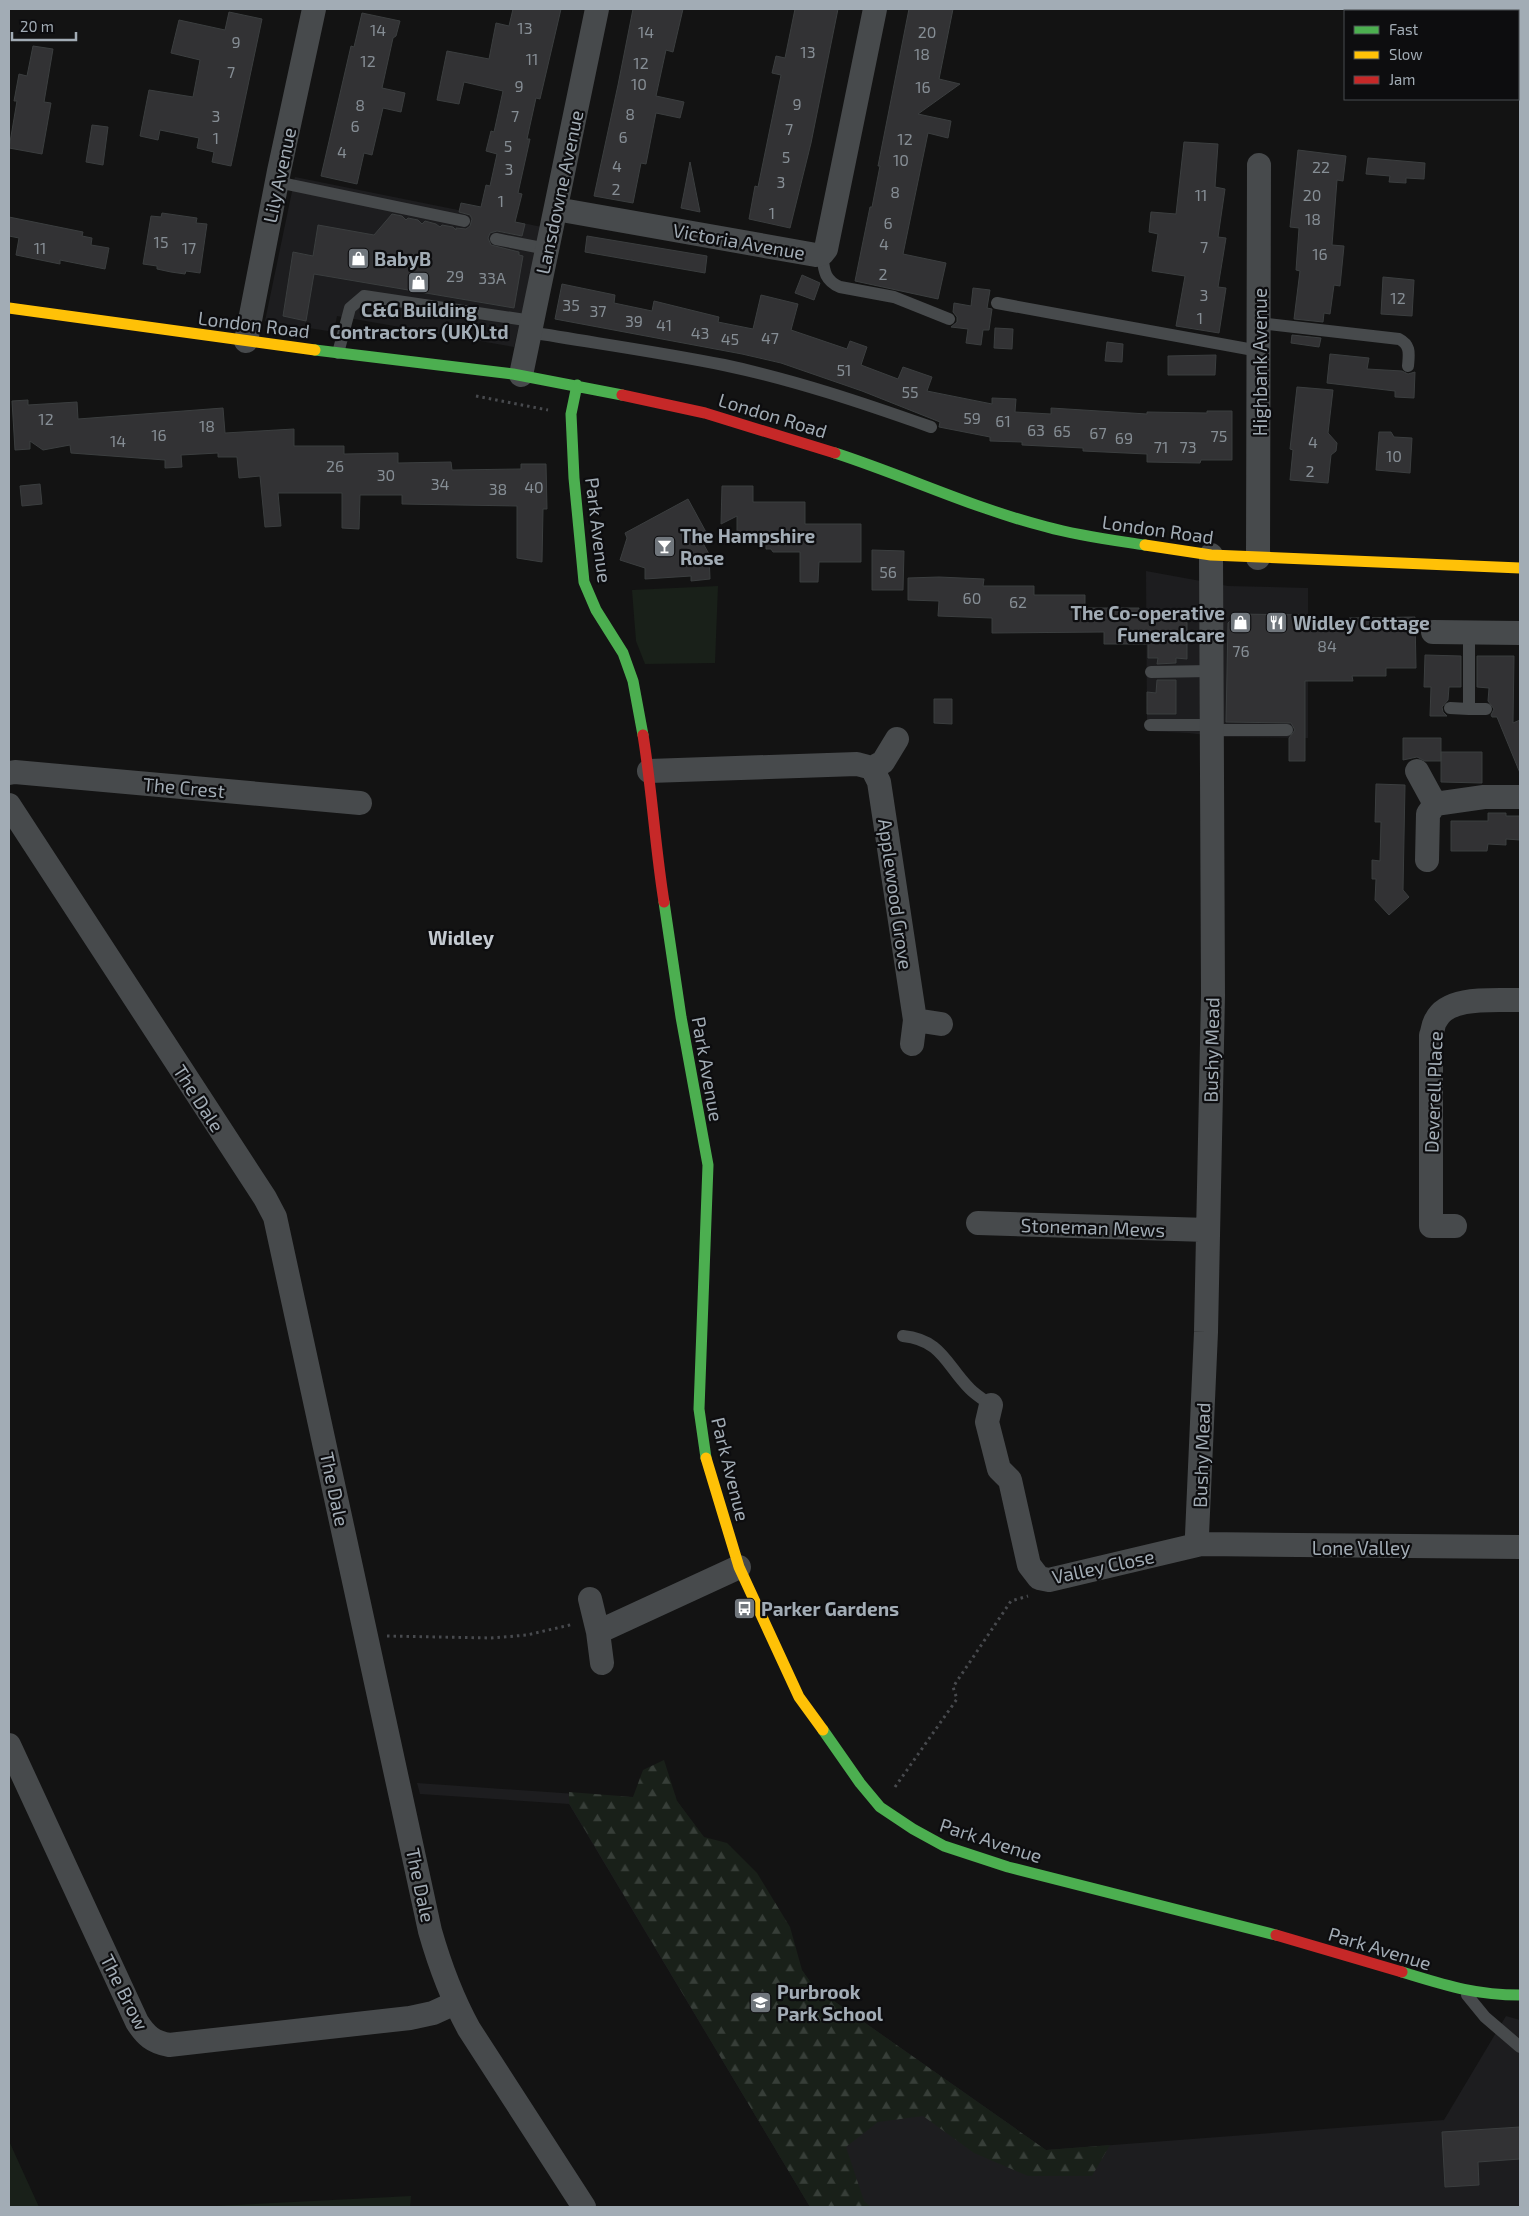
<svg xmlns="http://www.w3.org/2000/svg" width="1529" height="2216" viewBox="0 0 1529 2216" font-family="'Exo 2',sans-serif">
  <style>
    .built { fill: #1d1d1f }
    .green { fill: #192019 }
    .forest { fill: url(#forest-firs) }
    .building { fill: #323234; stroke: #3b3e3f }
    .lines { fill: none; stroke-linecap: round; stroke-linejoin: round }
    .path { stroke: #484a4e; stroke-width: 3; stroke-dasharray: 2.5 4; stroke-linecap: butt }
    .lane { stroke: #474a4c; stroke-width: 12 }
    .street { stroke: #474a4c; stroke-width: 24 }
    .fast { stroke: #4caf50; stroke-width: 11 }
    .slow { stroke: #ffc107; stroke-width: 11 }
    .jam { stroke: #c62828; stroke-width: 11 }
    .labels { text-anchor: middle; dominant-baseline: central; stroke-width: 4.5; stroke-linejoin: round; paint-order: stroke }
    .number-label { font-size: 16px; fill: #868e95 }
    .street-label { font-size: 19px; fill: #a2acb5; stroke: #0d0d0f }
    .poi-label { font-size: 19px; font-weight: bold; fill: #a2acb5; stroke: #0d0d0f; text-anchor: start }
    .neighbourhood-label { font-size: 20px; font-weight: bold; fill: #c4cad1; stroke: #0d0d0f }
  </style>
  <defs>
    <pattern id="forest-firs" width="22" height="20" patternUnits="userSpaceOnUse" patternTransform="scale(1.25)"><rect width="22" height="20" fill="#192019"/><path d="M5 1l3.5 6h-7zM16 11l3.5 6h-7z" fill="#373e38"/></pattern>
  </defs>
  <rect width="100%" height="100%" fill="#131313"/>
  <path class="built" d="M295,177l247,50 -28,120 -177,-31 -3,16 -69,-11z
    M1146,571l82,15 80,2v150l-84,-1 -36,-4 -41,-2z
    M417,1783l260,18 137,186 232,163 398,-30 62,-104 14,4v187h-710l-241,-403 -149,-10z"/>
  <path class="green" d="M718,586l-3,77 -70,1 -9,-23 -4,-51z
    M9,2141l30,66h-30z
    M411,2196l-1,11h-214z"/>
  <path class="forest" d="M664,1760l13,41 27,36 23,6 30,30 33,54 12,43 12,17 232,163 64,-5 -18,31h-64l-54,-23 -51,-37 -45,6 -32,25 18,54 7,6h-61l-241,-404v-11l64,5 10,-27z"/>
  <path class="building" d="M513,9h48l-21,90 -4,-1 -9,41h3l-12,54 4,1 -7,28 10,2 -3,12 -25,-5 -7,2 -2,5 3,7 28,7v3l4,1 -9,52 -200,-34 -8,47 -23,-5 10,-64 20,4 5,-31 56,10 18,-21 10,2 4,4 2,-2 10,2 4,4 3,-3 11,3 4,3 2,-2 11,2 3,3v-2l10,1 4,-3 2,-7 -2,-4 -11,-3 2,-9 20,4 5,-22 4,1 7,-32 -11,-3 5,-20 3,1 9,-41 -39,-9 -5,22 -22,-4 10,-49 42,8 7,-36 13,3z
    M633,9h50l-10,43 -7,-2 -10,46 28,6 -4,16 -24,-5 -10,51 -5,-1 -8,40 -39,-7 24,-111z
    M795,9h43l-27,134 -21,85 -41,-9 6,-33 3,1 23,-112 -9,-2 4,-17 9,2z
    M909,9h44l-14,70 21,5 -42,30 33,7 -3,17 -20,-5 -25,121 43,9 -8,36 -83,-18 15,-74h2l8,-41h-2z
    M229,12l33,7 -31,147 -19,-4 2,-10 -17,-4 2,-10 -39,-8 -2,10 -18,-4 9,-46 44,7 7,-37 -29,-7 8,-33 46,10z
    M362,13l38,8 -4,15 -3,2 -11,50 23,5 -4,19 -18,-4 -11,47 -8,-2 -7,31 -36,-8 30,-130 3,1z
    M33,46l20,3 -9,53 7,1 -9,51 -33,-6 8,-47h-3l5,-27 8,2z
    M92,125l16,2 -5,38 -17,-3z
    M1184,142l34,2 -3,43 10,2 -7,48 8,1 -8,49 8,1 -7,45 -43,-7 9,-50 -33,-5 6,-37 -9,-2 2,-20 25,2z
    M1298,150l48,6 -3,25 -6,-1 -5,65 12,1 -4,40 -6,-1 -4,29 -6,-1 -1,9 -29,-3 6,-48 -4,-1 3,-42 -9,-1z
    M1368,158l57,5 -1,16 -18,-1v5l-17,-1 1,-6 -24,-2z
    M690,162l10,50 -19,-4z
    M162,213l35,5 -1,5 11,1 -7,49 -14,-2 -1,3 -14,-2 -14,-3v-3l-14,-2 8,-48 10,1z
    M9,217l74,15 -1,4 10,2 -1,7 18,3 -4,21 -45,-9v4l-44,-9 3,-17 -10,-2z
    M587,236l120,20 -2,17 -120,-21z
    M802,275l18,8 -6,17 -19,-7z
    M1383,277l31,3 -2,36 -31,-2z
    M562,284l53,11 -1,8 38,8 2,-10 65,16 -1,5 35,7 8,-34 37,9 -7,26 56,19 3,-8 17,6 -6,18 37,14 5,-12 29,10 -5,14 65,13v-6l24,1 -1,13 36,2v-6l96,6v-2l60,1v-2h25v49h-31l-1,3 -53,-1v-8l-64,-3v-3l-61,-3v-3l-32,-1v-4l-51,-10 1,-5 -78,-31 -81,-28 -39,-9 -187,-35z
    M973,288l17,2 -3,18 5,1 -3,21h-6l-2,15 -15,-2 2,-14 -17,-2 6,-5v-5l-4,-5 1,-9 17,3z
    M995,328l18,1 -1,20 -18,-1z
    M1292,335l29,3 -2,9 -28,-4z
    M1107,342l16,2 -1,18 -17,-1z
    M1330,354l39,4 -2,11 35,2 6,3 7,-2 -1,26 -19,-1v-6l-68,-8z
    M1216,355l-1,20h-47v-19z
    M1297,387l36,3 -5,43 9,10 -1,8 -5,4 -3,28 -38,-3 3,-30 -3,-1z
    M28,400v5l49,-3 1,17 145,-11 2,25 69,-4v17h50v8l54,-1v10l53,-1 1,8 69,-1v-5h25l1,45h-4l-1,53 -25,-4v-52l-115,-2v-9h-42l-1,34 -17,-1v-35h-64l3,33 -16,1 -5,-51 -21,2 -2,-21h-19v-4l-37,2 1,12 -17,1v-8l-94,-7 -1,-8 -27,5 -13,-9v8l-15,1 -3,-49z
    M1379,432h12l3,5 18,1 -2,35 -34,-3z
    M40,484l2,20 -20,2 -2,-20z
    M722,486h31v16h52v22h56v38h-42l-1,20h-18v-30h-27l-2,-3h-5v-7h-7v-3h-22v-23l-16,8z
    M688,499l18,33 -7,4 10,18 1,25 -19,2v-5l-46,3v-11l-25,-8 7,-22 -2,-5z
    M872,550l32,1 -1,39h-31z
    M939,577l45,2 -1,7h51v9h51v13h54v4h48v47l-11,-1v5l-19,1 1,-6h-10v-14h-44v-12l-112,1v-15l-54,-2 1,-15 -31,-1v-22z
    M1237,614l69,1v6h43v-3l66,-1 1,51h-30v8h-34l1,5h-48v80h-16v-23l6,-8 -4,-7 -65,-1 2,-99z
    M1425,655l36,1v31h-12l-1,13 -6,7 1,5 4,4h-17l1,-29h-7z
    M1477,656h37l-1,67 7,-3v53l-23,-56h-5l-1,-2 3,-6 -6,-8 1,-13 -12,-1z
    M1157,680h19v34h-29v-22l9,1z
    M934,699h18v25l-18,-1z
    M1403,738h38v23h-16l-8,-4 -14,3z
    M1441,752h41v31l-41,-1z
    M1376,784l29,1 -2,105 6,7 -20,18 -14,-15 1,-21h-4v-19l8,1 1,-39h-6z
    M1488,813h18v3h14v24l-14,-1v6l-18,-1 -1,7h-36v-30h37z
    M1520,2127v32l-42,3 1,23 -34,2 -3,-55z"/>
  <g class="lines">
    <path class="path" d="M367,331l2,-2 28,4
      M476,396l72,14
      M387,1636l104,2 36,-3 47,-11
      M895,1787l62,-88 -4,-12 58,-86 17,-5"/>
    <path class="lane" d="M277,182l187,39
      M496,239l51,10
      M822,254c2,16 2,26 18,33l54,10 55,22
      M997,303l262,48
      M1259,323l140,16c12,6 10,15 9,27
      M530,332c64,11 130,20 194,33 71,15 139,38 207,62
      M338,353l12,-45 14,-12 168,25
      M1469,632v77h17
      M1151,672l60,-1
      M1450,708l19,1
      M1150,725h62
      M1212,730h75
      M903,1336c39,4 43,29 67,53 6,6 14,11 21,16
      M1467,1995l18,22 35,30"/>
    <path class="street" d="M556,209l260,46 6,-1 4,-5 49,-240
      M246,341l33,-170 35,-162
      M521,375l76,-366
      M1258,558l1,-393
      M1433,632l87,1
      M872,768l11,-6 14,-23
      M649,771l208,-7 15,4 7,14 36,238 26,4
      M1417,771l18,33
      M9,773l6,-1 345,31
      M9,805l256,393 10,19 155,714c10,35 22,67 39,98l115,178
      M1427,860l1,-46 7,-10 49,-7h36
      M912,1044l3,-24
      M978,1223l230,7
      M1455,1226h-24v-191c2,-4 2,-11 5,-15 12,-25 60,-19 84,-20
      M991,1405l-4,17 12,47 11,11 19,85 10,13 10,2 152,-36 319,3
      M1201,1544l-4,-9 9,-203 7,-337 -2,-440
      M590,1599l8,33 4,31
      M598,1632l141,-65
      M9,1745l128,277c9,14 16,20 32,23l241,-27 23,-5 22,-10"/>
    <path class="fast" d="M315,350l198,24 109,21
      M577,385l-6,29 3,64 10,104 12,28 27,43 10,28 10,54
      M835,453c71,23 140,56 212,74 32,9 65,13 98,18
      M664,902l17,115 27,148 -9,244 7,49
      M823,1730l37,53 20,24 33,22 31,17 64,21 268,68
      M1402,1972c43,13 72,23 118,23"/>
    <path class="slow" d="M9,308l306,42
      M1145,545l66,10 309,13
      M706,1458l33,109 60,130 24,33"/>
    <path class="jam" d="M622,395l83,18 130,40
      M643,735c9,55 12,111 21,167
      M1276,1935l126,37"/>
  </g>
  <defs>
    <symbol id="shop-square" viewBox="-11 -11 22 22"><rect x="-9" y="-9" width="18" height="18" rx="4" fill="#70767c" stroke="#0d0d0f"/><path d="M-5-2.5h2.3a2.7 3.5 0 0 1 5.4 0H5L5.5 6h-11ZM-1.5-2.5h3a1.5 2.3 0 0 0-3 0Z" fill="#fff"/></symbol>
    <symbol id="bar-square" viewBox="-11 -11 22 22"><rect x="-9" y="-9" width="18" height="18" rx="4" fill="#70767c" stroke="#0d0d0f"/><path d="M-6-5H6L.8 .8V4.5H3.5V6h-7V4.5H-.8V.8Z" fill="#fff"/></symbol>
    <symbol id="restaurant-square" viewBox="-11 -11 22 22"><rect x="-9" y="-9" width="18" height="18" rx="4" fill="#70767c" stroke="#0d0d0f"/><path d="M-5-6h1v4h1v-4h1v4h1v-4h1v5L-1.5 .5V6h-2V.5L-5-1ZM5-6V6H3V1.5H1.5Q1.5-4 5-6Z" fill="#fff"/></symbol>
    <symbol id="bus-square" viewBox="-11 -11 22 22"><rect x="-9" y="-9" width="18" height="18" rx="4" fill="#70767c" stroke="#0d0d0f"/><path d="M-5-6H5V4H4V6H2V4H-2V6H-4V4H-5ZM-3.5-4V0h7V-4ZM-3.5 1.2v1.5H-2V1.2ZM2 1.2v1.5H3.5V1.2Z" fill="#fff"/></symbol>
    <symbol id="school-square" viewBox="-11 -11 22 22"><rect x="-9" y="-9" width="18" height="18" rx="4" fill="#70767c" stroke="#0d0d0f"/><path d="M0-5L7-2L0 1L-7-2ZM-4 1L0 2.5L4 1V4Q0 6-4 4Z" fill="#fff"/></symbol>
  </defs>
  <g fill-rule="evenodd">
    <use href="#shop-square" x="346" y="246" width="25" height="25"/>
    <use href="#shop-square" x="406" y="270" width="25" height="25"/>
    <use href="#bar-square" x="652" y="534" width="25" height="25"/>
    <use href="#restaurant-square" x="1264" y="610" width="25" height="25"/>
    <use href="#shop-square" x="1228" y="610" width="25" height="25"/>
    <use href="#bus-square" x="732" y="1596" width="25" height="25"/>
    <use href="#school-square" x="748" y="1990" width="25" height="25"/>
  </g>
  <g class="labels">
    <g class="number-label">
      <text x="525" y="27">13</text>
      <text x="378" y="29">14</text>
      <text x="646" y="31">14</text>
      <text x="927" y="31">20</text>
      <text x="236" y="41">9</text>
      <text x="808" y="51">13</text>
      <text x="922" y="53">18</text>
      <text x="532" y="58">11</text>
      <text x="368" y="60">12</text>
      <text x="641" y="62">12</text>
      <text x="231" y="71">7</text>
      <text x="639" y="83">10</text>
      <text x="519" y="85">9</text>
      <text x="923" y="86">16</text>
      <text x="797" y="103">9</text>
      <text x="360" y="104">8</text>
      <text x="630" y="113">8</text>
      <text x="216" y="115">3</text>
      <text x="515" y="115">7</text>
      <text x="355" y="125">6</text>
      <text x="789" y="128">7</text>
      <text x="623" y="136">6</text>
      <text x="216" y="137">1</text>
      <text x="905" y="138">12</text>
      <text x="508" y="145">5</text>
      <text x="342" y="151">4</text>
      <text x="786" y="156">5</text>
      <text x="901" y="159">10</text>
      <text x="617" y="165">4</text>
      <text x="1321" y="166">22</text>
      <text x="509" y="168">3</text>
      <text x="781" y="181">3</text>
      <text x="616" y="188">2</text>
      <text x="895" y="191">8</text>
      <text x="1201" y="194">11</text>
      <text x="1312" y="194">20</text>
      <text x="501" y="200">1</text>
      <text x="772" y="212">1</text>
      <text x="1313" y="218">18</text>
      <text x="888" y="222">6</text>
      <text x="161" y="241">15</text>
      <text x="884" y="243">4</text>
      <text x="1204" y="246">7</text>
      <text x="40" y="247">11</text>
      <text x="189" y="247">17</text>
      <text x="1320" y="253">16</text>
      <text x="883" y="273">2</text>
      <text x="455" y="275">29</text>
      <text x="492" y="277">33A</text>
      <text x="1204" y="294">3</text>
      <text x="1398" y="297">12</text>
      <text x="571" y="304">35</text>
      <text x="598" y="310">37</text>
      <text x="1200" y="317">1</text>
      <text x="634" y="320">39</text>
      <text x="664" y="324">41</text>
      <text x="700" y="332">43</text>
      <text x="770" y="337">47</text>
      <text x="730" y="338">45</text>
      <text x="844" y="369">51</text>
      <text x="910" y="391">55</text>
      <text x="972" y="417">59</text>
      <text x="46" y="418">12</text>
      <text x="1003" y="420">61</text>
      <text x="207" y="425">18</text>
      <text x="1036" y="429">63</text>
      <text x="1062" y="430">65</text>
      <text x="1098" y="432">67</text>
      <text x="159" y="434">16</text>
      <text x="1219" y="435">75</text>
      <text x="1124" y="437">69</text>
      <text x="118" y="440">14</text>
      <text x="1313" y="441">4</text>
      <text x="1161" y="446">71</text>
      <text x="1188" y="446">73</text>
      <text x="1394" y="455">10</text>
      <text x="335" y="465">26</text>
      <text x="1310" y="470">2</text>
      <text x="386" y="474">30</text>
      <text x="440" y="483">34</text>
      <text x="534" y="486">40</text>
      <text x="498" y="488">38</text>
      <text x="888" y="571">56</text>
      <text x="972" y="597">60</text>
      <text x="1018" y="601">62</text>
      <text x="1327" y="645">84</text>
      <text x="1241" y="650">76</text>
    </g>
    <g class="street-label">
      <text transform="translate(279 175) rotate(-78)">Lily Avenue</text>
      <text transform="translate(559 192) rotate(-78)">Lansdowne Avenue</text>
      <text transform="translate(739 241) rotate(10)">Victoria Avenue</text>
      <text transform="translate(254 324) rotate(7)">London Road</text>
      <text transform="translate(1259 362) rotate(-90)">Highbank Avenue</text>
      <text transform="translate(773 415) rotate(17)">London Road</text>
      <text transform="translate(1158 529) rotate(8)">London Road</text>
      <text transform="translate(599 530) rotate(83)">Park Avenue</text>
      <text transform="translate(184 787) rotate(5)">The Crest</text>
      <text transform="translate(896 894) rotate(82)">Applewood Grove</text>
      <text transform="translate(1211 1050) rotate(-89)">Bushy Mead</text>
      <text transform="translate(708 1069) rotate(80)">Park Avenue</text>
      <text transform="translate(1433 1092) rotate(-88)">Deverell Place</text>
      <text transform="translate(199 1098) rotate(57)">The Dale</text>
      <text transform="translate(1093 1227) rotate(2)">Stoneman Mews</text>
      <text transform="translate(1201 1455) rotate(-88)">Bushy Mead</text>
      <text transform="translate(731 1469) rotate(76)">Park Avenue</text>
      <text transform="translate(335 1489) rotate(78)">The Dale</text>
      <text x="1361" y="1547">Lone Valley</text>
      <text transform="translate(1103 1566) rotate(-12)">Valley Close</text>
      <text transform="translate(991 1840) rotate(18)">Park Avenue</text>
      <text transform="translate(421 1885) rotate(78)">The Dale</text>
      <text transform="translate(1380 1948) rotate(17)">Park Avenue</text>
      <text transform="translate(125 1992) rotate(63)">The Brow</text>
    </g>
    <g class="poi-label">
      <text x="374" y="258">BabyB</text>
      <text x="419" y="309" text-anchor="middle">C&amp;G Building<tspan x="419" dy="22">Contractors (UK)Ltd</tspan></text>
      <text x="680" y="535">The Hampshire<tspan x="680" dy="22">Rose</tspan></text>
      <text x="1225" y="612" text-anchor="end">The Co-operative<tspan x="1225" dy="22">Funeralcare</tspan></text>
      <text x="1293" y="622">Widley Cottage</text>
      <text x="761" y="1608">Parker Gardens</text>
      <text x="777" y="1991">Purbrook<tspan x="777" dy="22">Park School</tspan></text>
    </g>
    <g class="neighbourhood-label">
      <text x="461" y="937">Widley</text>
    </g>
  </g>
  <rect width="1529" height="2216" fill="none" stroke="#a2acb5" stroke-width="20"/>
  <rect x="1344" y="10" width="175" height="90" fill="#0d0d0f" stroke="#494d51"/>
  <rect x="1354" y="26" width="25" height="8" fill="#4caf50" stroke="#494d51"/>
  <text x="1389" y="35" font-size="15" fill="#a2acb5">Fast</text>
  <rect x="1354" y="51" width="25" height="8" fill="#ffc107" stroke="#494d51"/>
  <text x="1389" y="60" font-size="15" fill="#a2acb5">Slow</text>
  <rect x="1354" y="76" width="25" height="8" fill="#c62828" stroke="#494d51"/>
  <text x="1389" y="85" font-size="15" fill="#a2acb5">Jam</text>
  <path d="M12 32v8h64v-8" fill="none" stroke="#a2acb5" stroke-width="2.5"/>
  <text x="20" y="32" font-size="15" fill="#a2acb5" stroke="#0d0d0f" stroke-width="4" paint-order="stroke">20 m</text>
</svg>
